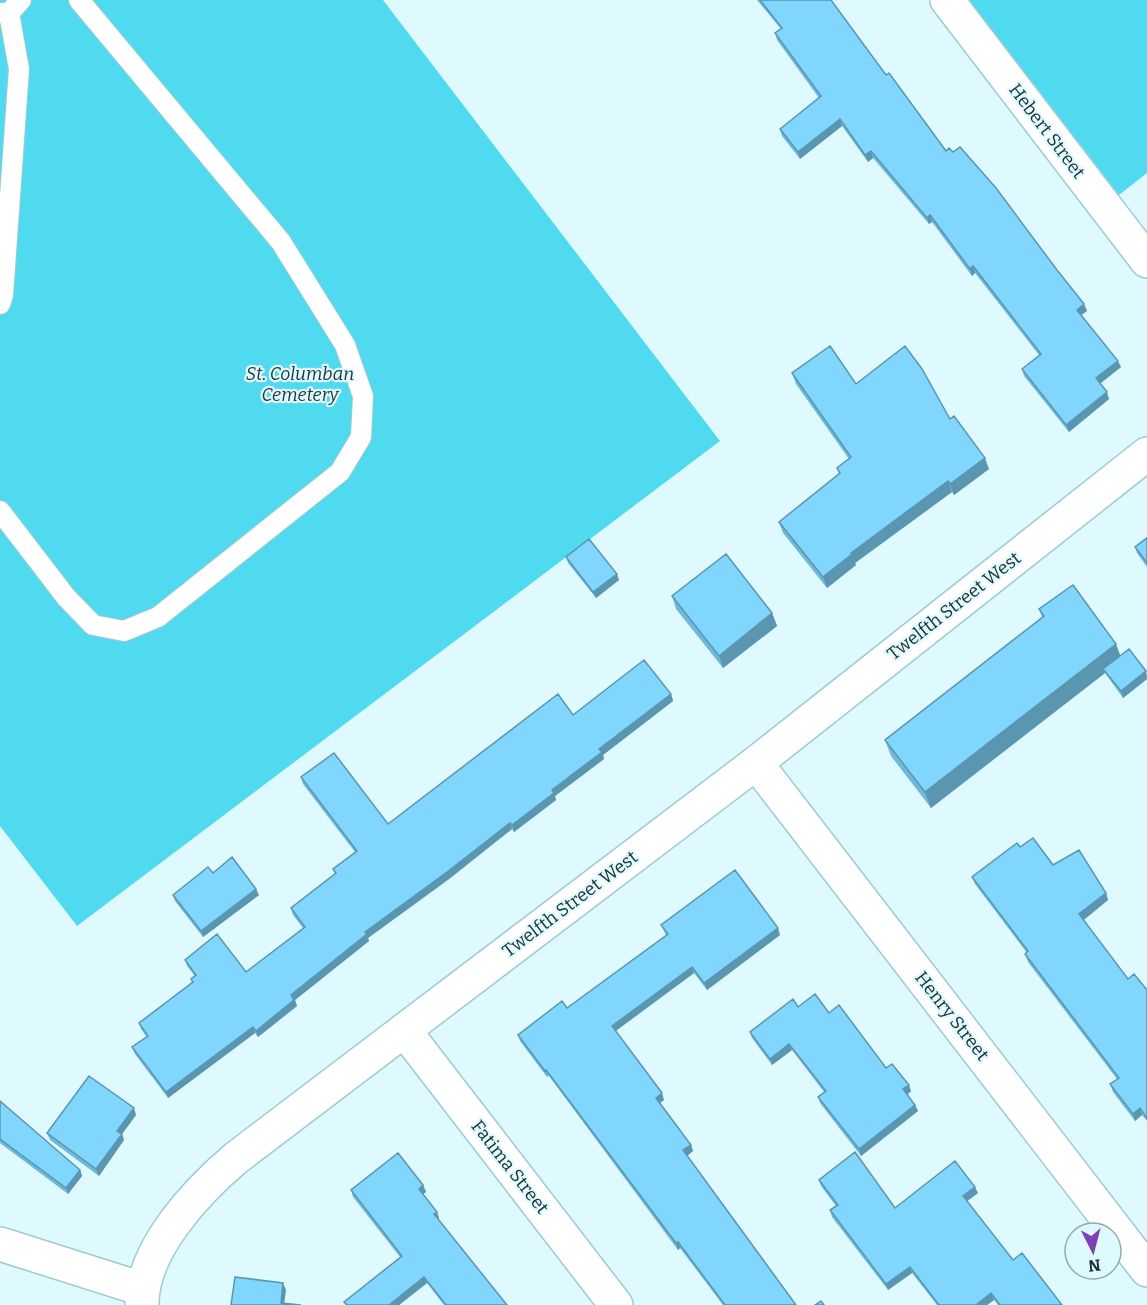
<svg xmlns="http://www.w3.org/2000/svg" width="1147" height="1305" viewBox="0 0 1147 1305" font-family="Bitter,serif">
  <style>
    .green { fill: #50daef }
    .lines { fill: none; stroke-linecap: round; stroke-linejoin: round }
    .service-casing { stroke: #9ecad2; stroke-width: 22 }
    .minor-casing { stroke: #9ecad2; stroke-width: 36 }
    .service { stroke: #fff; stroke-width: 20 }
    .minor { stroke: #fff; stroke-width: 33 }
    .wall { fill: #6eb8d9 }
    .shaded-wall { fill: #5a96b0 }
    .building { fill: #80d6fc; stroke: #5a96b0; stroke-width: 1.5 }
    .labels { text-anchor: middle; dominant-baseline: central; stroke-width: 4.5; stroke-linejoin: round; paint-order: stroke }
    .street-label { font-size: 18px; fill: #203134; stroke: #dffafe }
    .park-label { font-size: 18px; font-style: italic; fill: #1d3539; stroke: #dffafe }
  </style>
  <rect width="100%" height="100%" fill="#dffafe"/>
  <path class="green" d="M0,0h383l337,441 -643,485 -77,-100z
    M969,0h178v173l-28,22z"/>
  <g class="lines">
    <defs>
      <path id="service" d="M0,13h9l12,-13
        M0,304l3,-9 16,-226 -10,-56
        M0,511l66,86 27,28 31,6 34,-14 182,-145 21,-35 2,-41 -18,-51 -64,-103 -202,-242"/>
      <path id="minor" d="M947,0l200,261
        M756,763l391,507
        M404,1030l212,275
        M0,1244l142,45
        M142,1305c-1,-55 55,-114 94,-147l520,-395 391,-309"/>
    </defs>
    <use href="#service" class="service-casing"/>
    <use href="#minor" class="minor-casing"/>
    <use href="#service" class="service"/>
    <use href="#minor" class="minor"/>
  </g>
  <path class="wall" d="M757,0h74l55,75 60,76 111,119 27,34 3,7 -6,4 40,52 -21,17 9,15 -40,33 -45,-56 -2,-7 17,-14 -64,-82 -3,3 -40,-54 -3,2 -56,-66 -5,4 -26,-36 -42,33 -18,-23 -2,-7 39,-31 -42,-58 -2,-7 6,-4z
    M792,373l64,11 94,35 39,50 -35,26 -2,-3 -97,71 1,2 -29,23 -44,-55 -4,-11 60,-48 -2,-6 12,-9 -53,-75z
    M1147,538v29l-10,-14 -2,-6z
    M566,557l53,23 -23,18 -28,-35z
    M672,596l100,17 5,13 -54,42 -47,-59z
    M1039,609l107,62 1,8 -24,19 -18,-25 -174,135 -40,-52 -6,-16 157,-123z
    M671,694l2,7 -70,54 1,4 -49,37 1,4 -42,32 -2,-3 -63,50 -81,59 1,3 -74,59 2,6 -39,31 -3,-4 -87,65 -33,-44 -3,-7 15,-10 -6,-8 -2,-6 53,-41 -1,-3 4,-3 -8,-10 -2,-6 61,12 57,-44 -10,-13 -2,-7 44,-34 -2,-5 22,-17 -52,-68 -2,-7 87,47 185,-109z
    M1020,847l86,46 2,7 -24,20 44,59 19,11v131l-5,-6 -7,6 -22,-29 -3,-8 7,-5 -89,-117 -3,-8 2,-1 -52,-69 -3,-7z
    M213,873l46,22 -56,42 -28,-36 -2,-6z
    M661,925l119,10 -73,55 -13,-17 -78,58 48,69 -4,3 31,42 2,6 -6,4 109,150h-73l-43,-57 -2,2 -129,-174 -2,1 -27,-36 -2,-6 49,-27 99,-73z
    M798,1007l31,6 82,78 -4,3 8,11 3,6 -57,45 -41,-53 -2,-6 6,-5 -32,-42 -20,15 -20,-27 -2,-6z
    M0,1101l80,69 2,6 -14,18 -68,-51z
    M136,1115l-14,19 2,6 -25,36 -49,-36 -3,-7z
    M819,1180l76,28 83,-15 -11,8 46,59 49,45h-64l-4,-5 -7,5h-50l-25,-32 -24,17 -56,-73 -2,-7 6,-4 -15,-20z
    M423,1185l3,7 -3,2 14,18 2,6 -1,1 69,86h-63l-17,-22 -28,22h-53l-2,-3 56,-45 -47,-60 -2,-7z"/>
  <path class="shaded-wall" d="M840,119l2,7 -42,33 -2,-7z
    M871,151l2,7 -5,4 -3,-7z
    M930,215l2,7 -3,2 -2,-6z
    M973,266l2,7 -3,3 -2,-7z
    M1084,304l3,7 -7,5 -3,-6z
    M1118,361l3,6 -23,18 -2,-7z
    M1107,392l2,7 -40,33 -3,-7z
    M985,458l4,11 -35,26 -4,-11z
    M948,481l4,11 -97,71 1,2 -29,23 -4,-11 28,-24z
    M617,574l2,6 -23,18 -3,-6z
    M772,613l5,13 -54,42 -4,-12z
    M1116,644l6,16 -19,9 2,4 -174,135 -6,-16z
    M1146,671l1,8 -24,19 -2,-7z
    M671,694l2,7 -70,54 1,4 -49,37 1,4 -42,32 -2,-7 87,-76z
    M510,823l2,6 -63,50 -81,59 1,3 -74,59 2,6 -39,31 -2,-6 35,-36 74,-63z
    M256,889l3,6 -56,42 -2,-6z
    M1106,893l2,7 -26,21 -3,-7z
    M778,928l2,7 -73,55 -3,-7z
    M692,967l2,6 -80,59 -2,-6z
    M253,1027l2,6 -87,65 -2,-6z
    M789,1044l3,6 -20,15 -2,-6z
    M909,1085l2,6 -5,5 -3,-7z
    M662,1093l2,7 -6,4 -2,-6z
    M915,1105l3,6 -57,45 -2,-7z
    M134,1108l2,7 -14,19 2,6 -25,36 -3,-7 21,-38z
    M1140,1108l2,7 -7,6 -2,-7z
    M691,1145l2,6 -7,6 -3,-7z
    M80,1170l2,6 -14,18 -2,-6z
    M423,1185l3,7 -5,3 -2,-6z
    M975,1187l3,6 -12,9 -3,-6z
    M437,1212l2,6 -3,3 -2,-7z
    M678,1242l2,6 -2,2 -2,-7z
    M910,1267l2,6 -24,17 -2,-6z
    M424,1277l3,6 -28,22h-10z
    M283,1283l3,7 -2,15 -3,-2z
    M991,1293l3,7 -7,5h-11z"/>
  <path class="building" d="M760,0h71l55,75 3,-2 57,78 3,-3 4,4 7,-5 36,41 61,82 27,34 -7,6 41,51 -22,17 11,14 -41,33 -44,-56 19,-15 -68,-88 -3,3 -40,-54 -3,3 -56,-67 -6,4 -25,-36 -42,33 -18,-23 41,-33 -46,-63 7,-5z
    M830,346l26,38 49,-38 17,23 28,50 4,-3 31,42 -35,26 -2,-3 -97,72 1,1 -29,23 -44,-55 61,-49 -3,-5 14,-11 -59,-84z
    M1147,538v25l-12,-16z
    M589,539l28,35 -24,18 -27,-35z
    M726,554l46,59 -53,43 -47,-60z
    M1073,585l43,59 -191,148 -40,-52 159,-124 -5,-7z
    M1129,649l17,22 -25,20 -18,-22z
    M644,660l27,34 -72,55 3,3 -50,38 2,3 -42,32 -2,-2 -63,49 -82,60 2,2 -76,61 3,5 -38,31 -3,-4 -87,65 -34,-45 16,-11 -9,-13 54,-41 -2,-3 5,-4 -11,-15 32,-26 29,38 59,-45 -14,-19 45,-35 -3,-4 24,-18 -56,-74 33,-24 54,71 170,-130 15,21z
    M1033,838l20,27 26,-15 27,43 -27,21 49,65 6,-5 13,16v128l-7,-10 -7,6 -23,-30 9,-6 -94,-124 3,-3 -56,-74 45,-34 3,4z
    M232,857l24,32 -55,42 -28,-36 35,-28 5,6z
    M735,870l43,58 -74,55 -12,-16 -80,59 50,67 -6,5 35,47 -8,5 113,155h-71l-47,-63 -2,1 -130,-173 -1,1 -27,-36 44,-34 5,7 101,-74 -7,-9z
    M815,994l14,19 10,-8 47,63 6,-4 17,21 -6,4 12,16 -56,44 -41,-52 8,-6 -37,-47 -19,15 -20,-27 43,-33 5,8z
    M89,1076l45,32 -17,23 5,3 -26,35 -49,-36z
    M0,1101l80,69 -14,18 -66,-49z
    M855,1152l40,56 60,-47 20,26 -12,9 50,64 9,-7 40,52h-62l-9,-12 -15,12h-37l-29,-38 -24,17 -56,-74 8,-5 -19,-25z
    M398,1153l25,32 -4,4 18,23 -3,2 73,91h-61l-22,-28 -35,28h-42l-3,-3 58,-46 -51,-66z
    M235,1277l48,6 -2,20 20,2h-70z
    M821,1301l3,4h-9z"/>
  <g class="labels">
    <g class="street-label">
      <text transform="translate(1047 131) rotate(53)">Hebert Street</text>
      <text transform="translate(954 606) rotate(-38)">Twelfth Street West</text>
      <text transform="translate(570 904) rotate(-37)">Twelfth Street West</text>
      <text transform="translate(952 1016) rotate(52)">Henry Street</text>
      <text transform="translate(510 1167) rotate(52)">Fatima Street</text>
    </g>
    <g class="park-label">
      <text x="300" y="374">St. Columban<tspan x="300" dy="21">Cemetery</tspan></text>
    </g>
  </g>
  <g transform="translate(1093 1251) rotate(174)"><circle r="28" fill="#dffafe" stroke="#93aaad" stroke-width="1.5"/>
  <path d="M0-4.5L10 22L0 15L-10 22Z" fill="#8040b5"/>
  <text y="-9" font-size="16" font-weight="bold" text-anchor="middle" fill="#203134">N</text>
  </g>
</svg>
